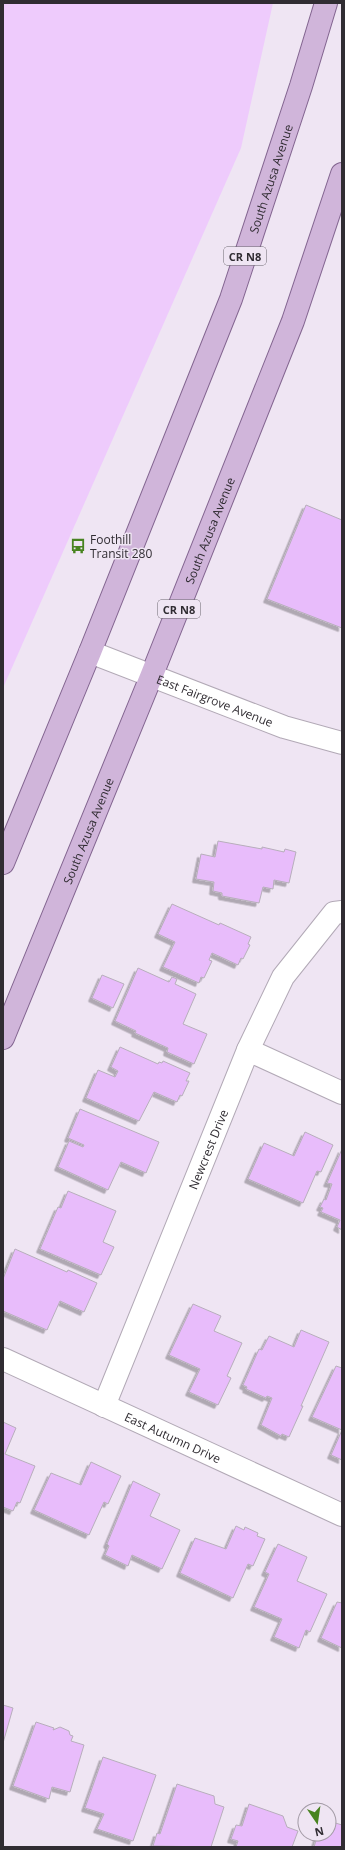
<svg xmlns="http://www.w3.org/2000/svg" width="345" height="1850" viewBox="0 0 345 1850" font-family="'Open Sans',sans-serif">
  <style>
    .green { fill: #eecbfc }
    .building { fill: #e8bcfb; stroke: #b7aebb; filter: url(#shadow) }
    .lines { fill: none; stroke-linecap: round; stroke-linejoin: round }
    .minor-casing { stroke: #b2a9b6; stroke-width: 24 }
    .tertiary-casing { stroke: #b2a9b6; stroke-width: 24 }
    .primary-casing { stroke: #836590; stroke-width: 24 }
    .minor { stroke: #fff; stroke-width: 22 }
    .tertiary { stroke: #fff; stroke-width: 22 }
    .primary { stroke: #d0b5da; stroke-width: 22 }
    .labels { text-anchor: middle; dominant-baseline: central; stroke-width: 3; stroke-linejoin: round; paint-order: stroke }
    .shield { fill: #efe5f3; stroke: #69646c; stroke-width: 1 }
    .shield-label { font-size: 11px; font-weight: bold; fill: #302c32 }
    .street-label { font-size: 12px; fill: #302c32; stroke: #efe5f3 }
    .poi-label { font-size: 12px; fill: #302c32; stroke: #efe5f3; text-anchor: start }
  </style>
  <defs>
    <filter id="shadow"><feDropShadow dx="-3.5" dy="3.5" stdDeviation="0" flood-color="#0004"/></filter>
  </defs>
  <rect width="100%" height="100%" fill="#efe5f3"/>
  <path class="green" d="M3,3h270l-32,145 -238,540z"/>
  <path class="building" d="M306,505l36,15v108l-75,-29z
    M218,841l44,8v-2l22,5 1,-3 11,3 -7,31 -15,-3 -1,9 -10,-2 -4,16 -37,-7v-3l-9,-2 1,-9 -18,-3 5,-25 14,3z
    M172,904l47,21 1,-2 31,14 -3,7 2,1 -7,14 -2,-1 -3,7 -26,-12 -3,7 3,1 -8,17 -3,-1 -2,6 -36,-16 12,-25 -17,-8z
    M138,968l31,14 3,-5 5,2 -2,5 21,10 -13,30 24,10 -13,30 -27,-12 1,-4 -33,-15 1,-2 -21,-10z
    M102,975l22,9 -11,24 -21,-10z
    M120,1047l38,17 1,-2 3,1 1,-2 27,12 -4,8h3l-7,15 -2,-1 -3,7 -23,-10 -15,29 -53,-23 12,-28 17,7 3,-6 -7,-4z
    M80,1109l79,33 -13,31 -25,-11 -13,28 -50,-23 11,-26 14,6 1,-2 -16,-7z
    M305,1132l28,13 -12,27 -4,-1 -14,32 -55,-24 16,-36 30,13z
    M342,1149v81l-5,-3 3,-7 -19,-8 2,-4 -3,-1 4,-8 2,1 6,-16 -5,-1z
    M68,1191l48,20 -13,31 11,5 -13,28 -61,-26 18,-42 3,1z
    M15,1249l52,23 1,-2 29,13 -13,29 -24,-11 -13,29 -44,-19v-32z
    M193,1304l28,12 -7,15 28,12 -15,33 4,2 -13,27 -29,-13 11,-23 -31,-14z
    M301,1330l28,12 -28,64h2l-14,31 -7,-3 -1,2 -20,-11 11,-27 -5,-2 -1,2 -20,-9 1,-2 -4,-2 16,-36 3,1 7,-14 25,11z
    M336,1366l6,2v62l-30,-13z
    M3,1422l13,6 -11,26 30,12 -15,37 -3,-1 -4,9 -10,-4z
    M342,1430v30l-11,-5z
    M91,1462l30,14 -13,28 -4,-2 -15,33 -55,-25 17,-37 30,12z
    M133,1481l27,13 -10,22 30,14 -18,39 -30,-14 -4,11 -23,-11 4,-9 -2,-2z
    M236,1526l8,4 1,-3 13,6 -1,3 8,3 -12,27 -5,-2 -15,34 -53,-25 15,-35 31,11z
    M278,1544l29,13 -10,24 30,13 -17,38 -4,-2 -7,18 -25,-11 8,-18 -28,-12 15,-33 -4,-2z
    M337,1602l5,1v45l-21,-10z
    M3,1705l10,3 -10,35z
    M36,1722l18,6 -1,2 7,-3 9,4 1,4 3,1 -2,5 13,4 -14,47 -18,-5 -3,12 -36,-13z
    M103,1757l53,18 -23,66 -36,-12 7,-15 -19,-6z
    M177,1784l37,12 1,8 9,3 -13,40 -58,-1 4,-13 3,1z
    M249,1804l34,12 4,11 11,4 -6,16h-56l2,-6 -7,-2 5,-14 6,1z
    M329,1821l13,4v22h-28l4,-13h11z"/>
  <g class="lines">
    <defs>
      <g id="minor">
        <path d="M248,1050l94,43"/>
        <path id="s1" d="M3,1359l339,156"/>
        <path id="s2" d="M104,1406l144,-356 35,-73 51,-64 8,-1"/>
      </g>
      <g id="tertiary">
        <path id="s3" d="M90,652l194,75 58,16"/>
      </g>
      <g id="primary">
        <path id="s4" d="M3,863l87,-211 141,-353 70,-213 25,-83"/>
        <path id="s5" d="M3,1038l148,-361 142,-356 49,-147"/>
      </g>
    </defs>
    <use href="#minor" class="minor-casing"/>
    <use href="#tertiary" class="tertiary-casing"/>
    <use href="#primary" class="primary-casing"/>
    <use href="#minor" class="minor"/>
    <use href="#tertiary" class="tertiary"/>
    <use href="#primary" class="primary"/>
  </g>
  <defs>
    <symbol id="bus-bare" viewBox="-9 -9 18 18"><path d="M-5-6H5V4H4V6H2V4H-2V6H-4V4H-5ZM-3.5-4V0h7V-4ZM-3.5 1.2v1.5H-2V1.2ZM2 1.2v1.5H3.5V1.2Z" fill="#488320" stroke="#efe5f3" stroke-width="2.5" paint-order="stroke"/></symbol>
  </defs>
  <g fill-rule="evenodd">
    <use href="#bus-bare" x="67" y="535" width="22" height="22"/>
  </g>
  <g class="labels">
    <g class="shield">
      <rect x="224" y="247" width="42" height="18" rx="3"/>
      <rect x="158" y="600" width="42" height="18" rx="3"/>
    </g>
    <g class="shield-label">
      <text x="245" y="256">CR N8</text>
      <text x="179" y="609">CR N8</text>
    </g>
    <g class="street-label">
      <text stroke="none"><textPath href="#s4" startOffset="735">South Azusa Avenue</textPath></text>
      <text stroke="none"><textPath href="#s5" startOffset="548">South Azusa Avenue</textPath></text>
      <text stroke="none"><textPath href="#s3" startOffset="134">East Fairgrove Avenue</textPath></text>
      <text stroke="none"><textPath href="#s5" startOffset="224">South Azusa Avenue</textPath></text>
      <text stroke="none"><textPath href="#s2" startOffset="277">Newcrest Drive</textPath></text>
      <text stroke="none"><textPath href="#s1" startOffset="187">East Autumn Drive</textPath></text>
    </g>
    <g class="poi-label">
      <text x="90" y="539">Foothill<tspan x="90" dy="14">Transit 280</tspan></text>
    </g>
  </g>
  <rect width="345" height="1850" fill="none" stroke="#302c32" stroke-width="8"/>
  <g transform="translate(317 1822) rotate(167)"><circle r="19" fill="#efe5f3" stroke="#a39ba6"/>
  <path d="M0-3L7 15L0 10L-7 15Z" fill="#488320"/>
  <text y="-6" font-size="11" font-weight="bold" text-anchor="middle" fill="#302c32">N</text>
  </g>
</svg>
